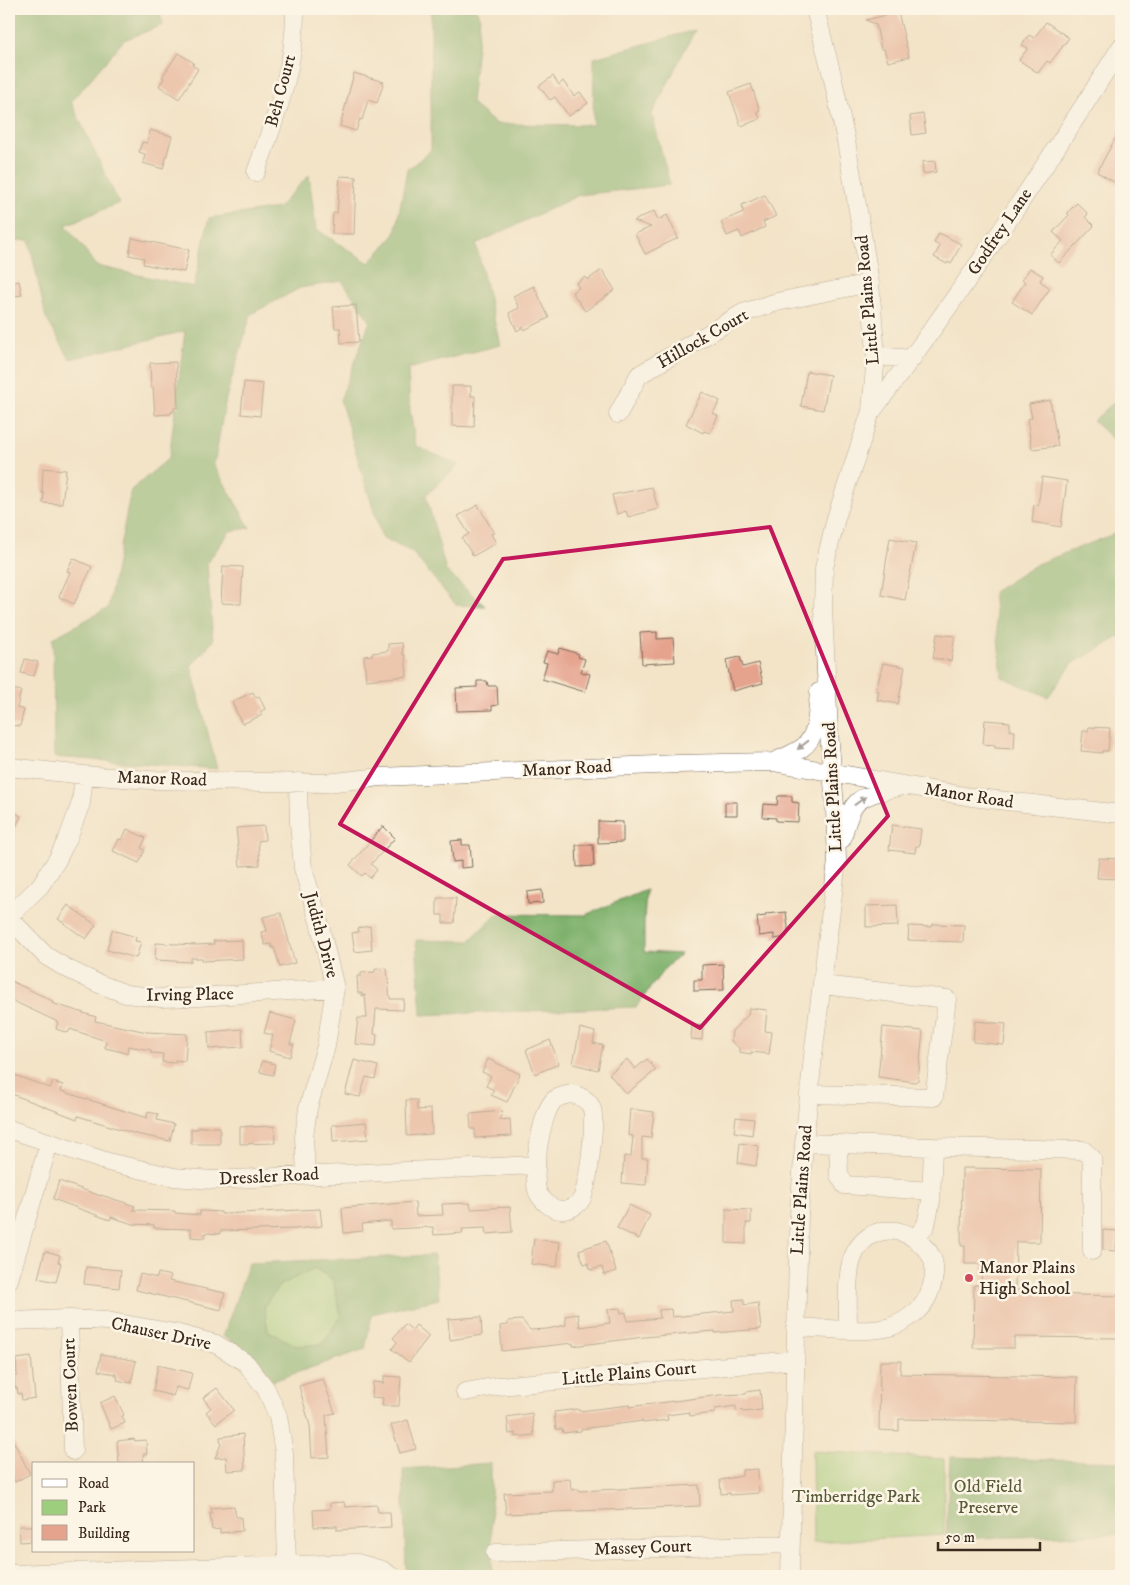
<svg xmlns="http://www.w3.org/2000/svg" width="1130" height="1585" viewBox="0 0 1130 1585" font-family="'IM FELL DW Pica',serif">
  <style>
    .green { fill: #9dce7d; stroke: #6c7c4e }
    .forest { fill: #7eb16c; stroke: #5c6e45; fill-rule: evenodd }
    .building { fill: #e5a28d }
    .lines { fill: none; stroke-linecap: round; stroke-linejoin: round }
    .minor-casing { stroke: #7b6b5a; stroke-width: 19 }
    .minor { stroke: #fff; stroke-width: 18 }
    .oneway { fill: #a79f9a }
    .marked { fill: none; stroke: #c2185b; stroke-width: 4; stroke-linejoin: round }
    .poi-dot { fill: #d1495b; stroke: #fcf5e5; stroke-width: 2 }
    .labels { text-anchor: middle; dominant-baseline: central; stroke-width: 5; stroke-linejoin: round; paint-order: stroke }
    .street-label { font-size: 18px; fill: #3b2a1e; stroke: #fcf5e5 }
    .poi-label { font-size: 18px; fill: #3b2a1e; stroke: #fcf5e5; text-anchor: start }
    .park-label { font-size: 18px; fill: #585b3a; stroke: #fcf5e5 }
  </style>
  <rect width="100%" height="100%" fill="#fcf5e5"/>
  <filter id="ink" filterUnits="userSpaceOnUse"><feTurbulence type="fractalNoise" baseFrequency=".02" numOctaves="2"/><feDisplacementMap in="SourceGraphic" scale="10" xChannelSelector="R" yChannelSelector="G"/><feConvolveMatrix kernelMatrix="1 2 1 2 8 2 1 2 1" color-interpolation-filters="sRGB"/></filter>
  <filter id="wash" filterUnits="userSpaceOnUse"><feTurbulence type="fractalNoise" baseFrequency=".0096" numOctaves="4" result="noise"/><feDisplacementMap in="SourceGraphic" scale="20" xChannelSelector="R" yChannelSelector="G"/><feGaussianBlur stdDeviation="1.12" result="paint"/><feColorMatrix in="noise" values="0 0 0 0 0 0 0 0 0 0 0 0 0 0 0 0 0 1.4 0 .05"/><feComposite in="paint" operator="in"/></filter>
  <g filter="url(#wash)">
    <rect width="100%" height="100%" fill="#f3e4c8"/>
    <path class="green" d="M314,1268l19,11 8,37 -18,28 -26,2 -29,-15 -4,-25 15,-20z
      M812,1451l132,8v76l-131,7z"/>
    <path class="forest" d="M9,9h150l4,16 -39,15 -53,62 48,101 -53,22 31,41 97,21 15,-69 69,-10 31,-33 7,54 53,34 26,-29 12,-64 24,-20v-141h45l4,9 -9,85 25,21 97,1 1,-67 101,-28 -43,84 18,71 -91,10 -103,49 24,101 -92,24 2,42 6,35 43,19 -33,30 20,76 39,35 -29,-1 -44,-53 -30,-14 -42,-138 30,-79 -28,-40 -42,7 -49,26 -25,84 -12,67 36,63 -20,3 -23,32 6,78 -22,25 26,103 -163,-12 -1,-119 55,-30 23,-118 38,-32 16,-127 -115,28 -24,-41 -17,-78 -20,1z
      M1121,396v51l-28,-26z
      M1121,526v110l-49,28 -24,33 -46,-20 -9,-85 44,-28 77,-30z
      M646,890l-2,32v30l37,2 -16,14 -29,39 -215,8 -5,-75 53,1 27,-27 89,1z
      M434,1255l5,44 -67,15 -7,35 -92,32 -15,-22 -35,-23 26,-73zM314,1268l19,12 8,36 -18,28 -26,2 -29,-15 -4,-25 15,-20z
      M950,1457l171,5v72l-175,5z
      M491,1463l1,113h-81l-5,-4 -3,-103z"/>
    <g id="blocks">
      <path class="building" d="M898,12l11,45 -21,5 -4,-13h-3l-5,-24 -10,-5z
        M1046,22l23,16 -19,25 -3,-2 -9,12 -19,-13 9,-12 -6,-3 7,-10 5,3z
        M178,53l16,10 -2,2 6,4 -19,30 -20,-13 5,-8 -2,-1z
        M354,73l30,9 -7,21 -9,-3 -6,20 -2,-1 -4,12 -16,-5z
        M553,76l6,9 4,-4 11,15 6,-4 8,11 -19,13 -14,-19 -5,3 -11,-14z
        M751,84l9,27h-3l3,8 -19,7 -12,-34z
        M923,114l3,19 -14,2 -2,-19z
        M1121,128v58l-24,-14z
        M150,130l22,6 -9,33 -20,-6 2,-9 -6,-2 3,-10 5,1z
        M935,161l1,11 -13,2 -1,-12z
        M340,176l16,1 -2,57h-22l1,-21h4z
        M765,195l11,21 -13,6 2,5 -23,11 -3,-7 -12,5 -6,-14 22,-10 -1,-7z
        M1077,203l11,11 -3,3 9,9 -35,37 -9,-8 13,-14 -10,-9 16,-17 -2,-2z
        M654,211l4,9 9,-5 11,23 -33,16 -10,-20 16,-7 -17,-6z
        M939,233l22,11 -10,20 -3,-2 -1,2 -13,-7 6,-11 -6,-3z
        M132,238l57,12 -5,22 -41,-8 1,-6 -15,-3z
        M1030,268l13,8 -3,5 10,7 -18,27 -20,-13 13,-20 -3,-2z
        M602,270l13,20 -30,21 -13,-19 7,-4 -3,-5 9,-6 2,3z
        M19,281l3,14 -13,2v-13z
        M534,286l15,32 -25,12 -1,-3 -6,4 -8,-18 10,-5 -6,-12z
        M356,305l3,37 -18,1 -1,-15h-5l-2,-21z
        M176,362l2,45 -4,1v3l-3,1v2l-16,1 -2,-28h-2l-1,-24z
        M807,371l23,4 -7,35 -22,-4z
        M244,382l19,2 -3,32 -19,-2z
        M452,386h19v10h4l-1,31 -22,-1z
        M702,392l18,9 -7,12 5,3 -8,17 -6,-2 -1,2 -17,-9z
        M1050,400l8,46 -26,3 -5,-30 5,-1 -3,-14z
        M43,468l23,2 -4,34 -19,-1 1,-10h-2z
        M1042,477l25,4 -6,46 -29,-5 2,-17 4,1z
        M652,487l6,22 -30,8 -2,-6 -9,3 -5,-19z
        M478,505l16,28 -3,1 5,9 -23,13 -11,-18 7,-4 -11,-18z
        M890,538l26,5 -11,57 -24,-5z
        M73,558l19,9 -18,37 -15,-7 11,-25 -3,-1z
        M223,566l20,1 -2,37 -20,-1z
        M657,632v7l16,-1 2,24 -33,2 -2,-31z
        M937,634l18,2 -4,25 -18,-3z
        M402,643l1,12h2l2,21 -41,4 -2,-24 8,-1v-2l16,-2v-7z
        M560,648l19,6 -1,3 7,2 -4,13 9,2 -5,18 -43,-13 5,-16 -4,-1 4,-11 11,3z
        M740,657l3,10 15,-4 5,20 -30,8 -7,-31z
        M25,659l13,3 -4,14 -13,-3z
        M883,663l22,4 -7,37 -21,-4 2,-9h-3z
        M477,681h10l1,5h9l1,19 -6,1v4l-35,1 -1,-23 21,-1z
        M9,688l12,3 -4,17 7,2 -4,16 -11,-1z
        M253,692l3,6 3,-2 6,13 -5,3 2,3 -20,9 -10,-22z
        M985,720l25,2v9h5l-1,18 -19,-1v-3l-12,-1z
        M1089,727l21,1 -2,23h-6v2l-21,-2 2,-20h5z
        M778,796h14v6l7,1 -1,19 -22,-1v-3l-13,-1 1,-13 13,1z
        M725,802h12v13h-12z
        M9,810l12,6 -12,25z
        M598,821l25,1v20l-25,1z
        M892,825l29,4 -2,17h-3l-1,7 -26,-3z
        M264,826l1,14 -7,1 2,24 -20,1 -4,-38z
        M383,826l12,12 -24,26 6,6 -7,8 -5,-5 -3,3 -12,-11z
        M127,829l19,9 -5,10 4,2 -6,13 -26,-12 6,-12 3,1z
        M462,840v5h8l2,22 -11,1v-7l-8,1 -2,-21z
        M576,845h17l1,21 -17,1z
        M1099,858l22,1v20l-24,-1z
        M542,890l1,13 -15,1 -1,-12z
        M437,898h19l-2,25h-11v-8h-6z
        M68,905l28,20 -10,14 -28,-20z
        M897,905l1,21 -32,1v-21z
        M786,912l2,15 -1,10 -13,2v-5l-15,2 -2,-19 9,-1v-2z
        M281,913l14,50 -15,4 -6,-20 -2,1 -1,-4 -6,1 -4,-13 6,-1 -4,-14z
        M933,924l31,1 -1,17 -55,-2 1,-14 23,1z
        M370,926l2,24 -17,2 -3,-19 7,-1 -1,-4z
        M112,930l24,7 -1,4 6,1 -5,16 -29,-8z
        M242,940l1,19 -40,2 -1,-3h-11v4l-36,-2 1,-17 41,2 17,-1 -1,-3z
        M723,964l1,26 -30,1v-11h8v-15z
        M387,968l3,31h14l-1,11 -27,-1 -2,25 3,1 -1,11 -21,-2 3,-26h9l-2,-23 -3,1v-3h-4l-1,-17h4v-3l14,-1v-3z
        M9,980l44,21 -1,2 44,14 -1,4 52,11 40,2 -2,27 -10,-1v3l-13,-1 1,-8 -12,-1v-3l-23,-4 -1,7 -22,-5 1,-7 -36,-12 -2,4 -12,-4 2,-7 -49,-23z
        M749,1008l18,2 -2,21 7,1 -3,22 -18,-2v2l-12,-2v-4l-8,-7 1,-10 16,-16z
        M270,1013l26,7 -6,24h4l-4,13 -21,-6 4,-16 -9,-2z
        M975,1021l31,3 -2,21 -31,-3z
        M692,1025l11,1 -1,14 -11,-1z
        M883,1027l40,4 -5,49 -3,2 -37,-5z
        M580,1028l15,4 -2,11 10,2 -5,25 -25,-6z
        M242,1029l1,18 -34,2 -1,-17z
        M550,1040l9,24 -24,10 -9,-24z
        M488,1059l32,15 -13,28 -16,-7 3,-5 -8,-4 5,-10 -9,-4z
        M627,1059l8,10 12,-10 9,11 -30,24 -17,-20z
        M354,1060l24,6 -3,13 -9,-2 -6,20 -15,-3z
        M262,1061l13,3 -2,11 -13,-3z
        M9,1073l41,15 3,-6 10,3 -2,6 86,27 1,-6 10,2 -1,6 17,4 -4,17 -34,-7 -58,-18 -1,3 -68,-26z
        M406,1100h11v10l14,-1 1,25 -25,2z
        M630,1109l24,3 -3,26 -9,-1v21h6l-2,27 -24,-2 2,-27 7,1 2,-21 -5,-1z
        M503,1111l-4,9 11,-1 1,17 -36,2v-9h-4l-1,-15z
        M736,1117l18,2 -2,16 -18,-3z
        M366,1122l2,17 -35,3 -1,-17z
        M253,1126v1l21,-1 1,17 -35,1v-17z
        M198,1127h22v17h-29v-15h7z
        M740,1143l19,3 -3,20 -18,-3z
        M962,1168l79,1 -1,73h-24l-1,48h26v4l80,2v42l-107,-1v11h-41l1,-63h7l1,-21h-17v-18h-4z
        M59,1181l42,15v-1l34,11 -2,4 42,1v2l25,2v-4h5l16,1v2l99,-5 2,17 -26,3 -76,2v3l-15,-1v5l-14,-1v-8l-37,-1v-3l-21,-1 -22,-7 -1,3 -57,-21z
        M415,1202l1,14 27,-1 -1,-11 28,-1 1,6 39,-2 2,25 -26,2 -1,-6 -23,1 1,4 -29,2 -1,-8 -42,2v-8l-29,3 1,7 -19,2 -2,-25z
        M629,1205l21,10 -11,24 -22,-11z
        M726,1209l25,1v13h-5v21l-20,-1z
        M1103,1230l14,1 -1,20 -13,-1z
        M534,1239l26,3 -3,25 -26,-3z
        M606,1241l10,30 -12,4 -2,-8 -12,3 -2,-7 -4,1 -5,-14z
        M45,1251l15,4 -2,7 3,1 -5,19 -18,-4z
        M86,1267l35,3 -2,18 -35,-4z
        M158,1273l13,3 -2,5 56,12 -4,17 -85,-20 4,-16 17,4z
        M744,1299v6l14,-2 3,26 -46,4v-2l-71,6 -71,9v-3l-71,8 -2,-25 8,-1v-4l14,-1 8,10 17,-1 19,-4 -1,-9 13,-2 2,13 30,-4 -2,-14 12,-1 1,5 5,-1 1,9 33,-3 -1,-8 12,-1 1,8 62,-6 -1,-11z
        M481,1317l1,18 -32,5 -2,-21z
        M405,1324l7,6 4,-5 13,11 -20,26 -17,-13 5,-7 -4,-4z
        M101,1354l35,7 -5,22 -14,-3 1,-4h-3l1,-2 -18,-3z
        M31,1357l4,41 -13,2 -1,-7 -3,1 -1,-6h-2l-1,-12h3l-1,-17z
        M880,1361h21l-1,13 177,3 -1,45 -177,-3v12l-20,-1z
        M158,1365l34,8 -4,17 -12,-3 -3,9 -20,-5z
        M384,1376l17,1 -2,29h-17l1,-8 -11,-1 1,-15 11,1z
        M323,1379l12,34 -9,2 3,42 -17,1 -2,-32 -11,-40z
        M217,1388l17,22 -18,14 -10,-12 5,-4 -8,-10z
        M760,1390l2,20 -19,2v-2l-7,1v-5l-21,3v4l-25,3 -1,-4 -22,3 1,5 -25,3v-2l-62,8v2l-18,2 -1,-4h-6l-2,-17 24,-3 1,2 50,-6v2l91,-12 26,-1v-2z
        M115,1396l9,19 -2,1 3,7 -14,6 -11,-26z
        M532,1413l2,22 -18,2v-4l-7,1 -2,-17z
        M408,1420l8,29 -16,4 -9,-28z
        M9,1432l21,42 -15,8 -3,-5 -3,2z
        M243,1434l2,36 -18,1 -1,-14 -11,1 6,-14 -1,-7z
        M134,1439l1,2 11,-1 1,14h-4l1,10h-25l-2,-23z
        M758,1469l1,24 -29,2v-2l-9,1 -1,-14 22,-4v-6z
        M570,1479l1,11 8,-1v2l120,-6 1,21 -194,8 -2,-21 48,-2v-11z
        M344,1502l1,5 32,-2 1,7h12l1,15 -54,3v-4l-23,1 -1,-17 17,-1v-6z
        M234,1506l2,11h5l1,14 -22,2v-4l-8,1 -2,-17h2l-1,-5z
        M19,1526h15v15l-14,1z"/>
    </g>
  </g>
  <g filter="url(#ink)">
    <use href="#blocks" fill-opacity="0" stroke="#7b6b5a" stroke-width="1"/>
    <g class="lines">
      <defs>
        <path id="minor" d="M256,172c19,-53 40,-106 39,-163
          M876,356l36,3
          M872,411c89,-117 171,-240 249,-364
          M618,414l21,-39 104,-62 34,-11 93,-19
          M773,762c10,-4 20,-8 29,-14 17,-12 15,-38 17,-56
          M9,767l75,8 66,5 176,3 55,-6 297,-13 95,-2 198,35 150,17
          M298,782l1,41 4,45 16,54 16,66 -9,58 -18,62 -4,29 2,38
          M842,839c11,-43 15,-41 56,-52
          M9,916l31,-30 17,-26 11,-22 13,-35 3,-28
          M9,918l37,38 20,12 31,15 29,11 35,4 38,-1 136,-9
          M572,1094c8,2 17,6 20,15 4,11 -4,82 -11,91 -4,6 -12,10 -19,10 -10,0 -20,-9 -24,-17 -7,-17 3,-80 16,-93 5,-4 12,-5 18,-6z
          M809,1094l125,3 13,-98 -125,-14
          M9,1129l99,33 66,15 38,3 324,-15
          M804,1143l129,4 -2,54 -5,24 -10,12
          M838,1144l1,31 6,10 86,6
          M933,1147l150,3 9,8v93
          M9,1280l40,-137
          M69,1319l4,132
          M9,1321l60,-2 38,2 68,12 41,11 30,19 20,26 12,27 6,37 3,112
          M795,1327c26,1 72,7 95,0 15,-5 32,-17 38,-31 4,-9 7,-19 6,-29 0,-7 -5,-16 -10,-20 -23,-26 -61,-21 -72,13 -6,17 -4,50 -4,69
          M465,1392l33,-6 297,-26
          M495,1553l296,-9
          M9,1574l348,-11 25,7 9,6
          M790,1576l9,-360 5,-73 9,-87 24,-195 -2,-54 -6,-75 -6,-123 1,-41 12,-50 35,-107 5,-55 -6,-73 -9,-55 -15,-87 -14,-66 -17,-66"/>
      </defs>
      <use href="#minor" class="minor-casing"/>
      <use href="#minor" class="minor"/>
    </g>
    <defs><path id="oneway-solid" d="M-6-.8H1V-3.2L6.5 0L1 3.2V.8H-6Z" transform="scale(1.25)"/></defs>
    <g class="oneway">
      <use href="#oneway-solid" transform="translate(803 745) rotate(142)"/>
      <use href="#oneway-solid" transform="translate(860 801) rotate(-36)"/>
    </g>
  </g>
  <path d="M0 0H1130V1585H0ZM770,527l118,289 -188,212 -360,-204 163,-265z" fill="#f3e4c8" fill-opacity=".55" fill-rule="evenodd"/>
  <path class="marked" d="M770,527l118,289 -188,212 -360,-204 163,-265z"/>
  <circle class="poi-dot" cx="969" cy="1278" r="5"/>
  <g class="labels">
    <g class="street-label">
      <text transform="translate(281 91) rotate(-75)">Beh Court</text>
      <text transform="translate(1000 232) rotate(-56)">Godfrey Lane</text>
      <text transform="translate(868 300) rotate(-95)">Little Plains Road</text>
      <text transform="translate(703 339) rotate(-30)">Hillock Court</text>
      <text transform="translate(567 769) rotate(-3)">Manor Road</text>
      <text transform="translate(162 779) rotate(2)">Manor Road</text>
      <text transform="translate(833 787) rotate(-93)">Little Plains Road</text>
      <text transform="translate(969 796) rotate(9)">Manor Road</text>
      <text transform="translate(321 935) rotate(75)">Judith Drive</text>
      <text transform="translate(190 995) rotate(-1)">Irving Place</text>
      <text transform="translate(269 1177) rotate(-3)">Dressler Road</text>
      <text transform="translate(802 1190) rotate(-86)">Little Plains Road</text>
      <text transform="translate(161 1334) rotate(12)">Chauser Drive</text>
      <text transform="translate(629 1374) rotate(-5)">Little Plains Court</text>
      <text transform="translate(71 1385) rotate(-92)">Bowen Court</text>
      <text transform="translate(643 1548) rotate(-2)">Massey Court</text>
    </g>
    <g class="poi-label">
      <text x="979" y="1268">Manor Plains<tspan x="979" dy="21">High School</tspan></text>
    </g>
    <g class="park-label">
      <text x="988" y="1487">Old Field<tspan x="988" dy="21">Preserve</tspan></text>
      <text x="856" y="1497">Timberridge Park</text>
    </g>
  </g>
  <rect width="1130" height="1585" fill="none" stroke="#fcf5e5" stroke-width="30"/>
  <rect x="32" y="1462" width="162" height="90" fill="#fcf5e5" stroke="#afa495"/>
  <rect x="42" y="1479" width="25" height="8" fill="#ffffff" stroke="#afa495"/>
  <text x="78" y="1488" font-size="15" fill="#3b2a1e">Road</text>
  <rect x="42" y="1500" width="25" height="15" fill="#9dce7d" stroke="#afa495"/>
  <text x="78" y="1512" font-size="15" fill="#3b2a1e">Park</text>
  <rect x="42" y="1525" width="25" height="15" fill="#e5a28d" stroke="#afa495"/>
  <text x="78" y="1538" font-size="15" fill="#3b2a1e">Building</text>
  <path d="M938 1542v8h102v-8" fill="none" stroke="#3b2a1e" stroke-width="2.5"/>
  <text x="945" y="1542" font-size="15" fill="#3b2a1e" stroke="#fcf5e5" stroke-width="4" paint-order="stroke">50 m</text>
</svg>
